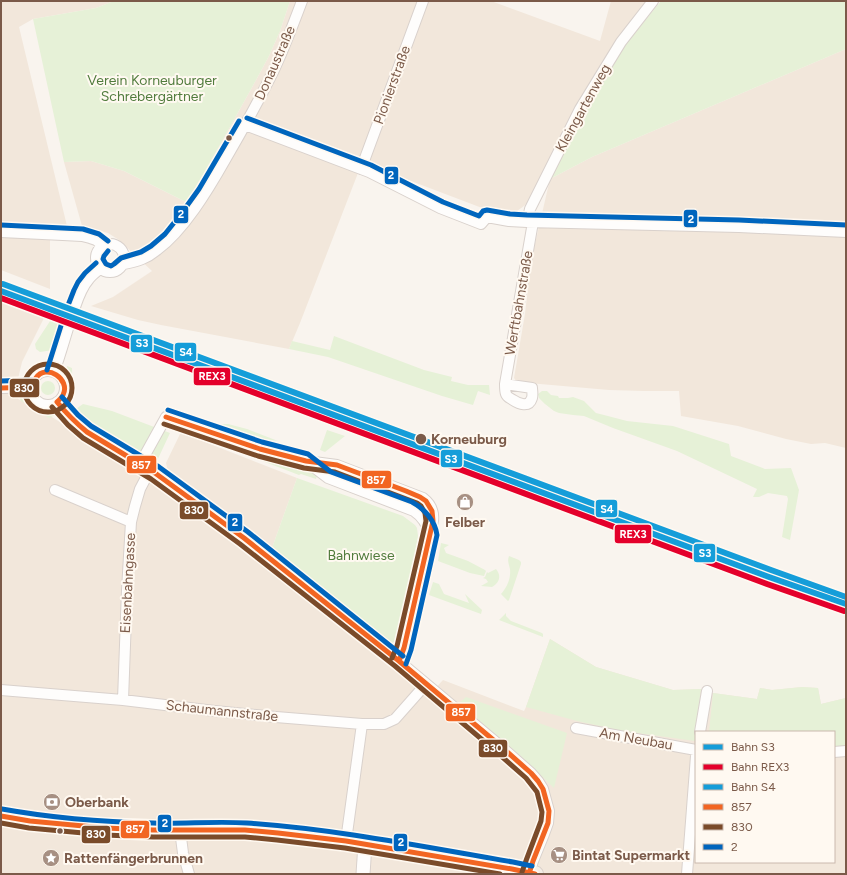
<svg xmlns="http://www.w3.org/2000/svg" width="847" height="875" viewBox="0 0 847 875" font-family="Figtree,sans-serif">
  <style>
    .residential { fill: #f2e7db; fill-rule: evenodd }
    .green { fill: #e6f1d7 }
    .lines { fill: none; stroke-linecap: round; stroke-linejoin: round }
    .minor-casing { stroke: #d9d1cc; stroke-width: 12 }
    .tertiary-casing { stroke: #d9d1cc; stroke-width: 15 }
    .primary-casing { stroke: #dad0ca; stroke-width: 18 }
    .minor { stroke: #fefdfc; stroke-width: 10 }
    .tertiary { stroke: #fefdfc; stroke-width: 13 }
    .primary { stroke: #f4eee6; stroke-width: 16 }
    .bus-1-casing { stroke: #fff9f1; stroke-width: 8 }
    .bus-2-casing { stroke: #fff9f1; stroke-width: 8 }
    .bus-3-casing { stroke: #fff9f1; stroke-width: 8 }
    .bus-1 { stroke: #f26522; stroke-width: 5 }
    .bus-2 { stroke: #7a4b2a; stroke-width: 5 }
    .bus-3 { stroke: #0065bd; stroke-width: 5 }
    .rail-1-casing { stroke: #fff9f1; stroke-width: 9 }
    .rail-2-casing { stroke: #fff9f1; stroke-width: 9 }
    .rail-3-casing { stroke: #fff9f1; stroke-width: 9 }
    .rail-1 { stroke: #159dd9; stroke-width: 6 }
    .rail-2 { stroke: #e4002b; stroke-width: 6 }
    .rail-3 { stroke: #159dd9; stroke-width: 6 }
    .bus-dot { fill: #7b5a49; stroke: #fff9f1; stroke-width: 1.5 }
    .labels { text-anchor: middle; dominant-baseline: central; stroke-width: 4; stroke-linejoin: round; paint-order: stroke }
    .street-label { font-size: 14px; fill: #7b5a49; stroke: #fff9f1 }
    .park-label { font-size: 14px; fill: #517c3d; stroke: #fff9f1 }
    .stop-label { font-size: 14px; font-weight: bold; fill: #7b5a49; stroke: #fff9f1; text-anchor: start }
    .poi-label { font-size: 14px; font-weight: bold; fill: #7b5a49; stroke: #fff9f1; text-anchor: start }
    .line-badge { stroke: #fff9f1; stroke-width: 1.5 }
    .badge-label { font-size: 11px; text-anchor: middle; font-weight: bold; fill: #fff }
  </style>
  <rect width="100%" height="100%" fill="#f9f4ee"/>
  <path class="residential" d="M1,1h118h-5l-18,7 -63,11 -14,8 48,199 -17,1v62l-49,-19z
    M290,1h201l109,40 11,-40h37l-31,38 -41,68 -46,93 -6,6 -7,5 -14,3 -13,-3 -121,-46 -4,10 -7,-2 -58,150 -11,26 -128,-24 -23,-5 -47,-14 22,-9 39,-26 -33,-31 -11,-7 -18,-5 -8,-2 -18,-64 27,-1 33,10 62,31 17,-27 47,-84 19,-35 11,-25z
    M846,49v399l-21,-5 -14,1 -25,-5 -48,-13 -57,-10 -2,-25h-35l-35,-1 -92,-8 -3,-4 11,-64 6,-53 19,-82 42,-22z
    M1,296l46,16 -25,50 -5,21 1,16 24,12 117,72 8,-16 -1,-4 14,-29 2,-1 115,45 -25,70 -6,14 128,102 36,30 13,-14 81,31 2,-4 24,-68 46,28 77,23 28,-1 12,4 44,6 3,-11 12,2 30,-3 16,1 3,16 25,-6v176h-845zM696,732h138v130h-138z"/>
  <path class="green" d="M114,1h176l-10,30 -11,25 -19,35 -47,84 -17,27 -62,-31 -33,-10 -27,1 -31,-143 63,-11z
    M661,1h185v48l-254,108 -42,22 35,-67 40,-67z
    M54,315l14,5 -15,30 -13,2 -4,-3 -1,-5z
    M334,336l90,34 28,7 -1,4 17,4h21l1,10 -12,-4 -5,14 -31,-9 -114,-39 -39,-8 3,-8 38,9z
    M67,366l5,2 1,29 -3,7 -2,-7 1,-10 -3,-9z
    M41 388a7 7 0 1 1 14 0a7 7 0 1 1-14 0Z
    M542,391h5l4,4 7,1 1,2h9l5,-1 11,4 12,12 8,2 23,6 46,5 56,18 2,12 34,13 26,-1 8,22 -9,50 -8,-3 6,-38 -1,-3 -19,-3 -9,4h-6l4,-8 -80,-38 -64,-23 -29,-12 -11,-1 -14,-2 -5,-2 -9,-7 -6,-6 -1,-4z
    M18,395l7,1 12,10 8,2 10,7 -6,3 -28,-17z
    M83,404l29,7 58,22 -14,30 -47,-28 -2,2 -34,-26z
    M216,424h12l19,5 31,12 -28,-4 -34,-12z
    M327,430l18,6 -20,16 -5,-2z
    M255,442h1l5,1 21,3 27,7 3,2 -1,1 -10,-2z
    M249,451l50,14 8,3 10,8 -1,3 -15,-5 -2,1 -52,-20 1,-3z
    M297,478l106,38 12,9 2,3 1,8 -3,17 -18,83 -3,6 -3,2 -119,-96z
    M441,543l8,2 -5,3 2,5 22,8 17,9 1,1 -2,5 -14,-3 -32,-12z
    M509,556l10,4 2,2v2l-12,36 -1,1 -7,-7c6,-7 10,-15 9,-25 -1,-5 -3,-8 -1,-13z
    M496,569c6,7 3,14 -4,18l-11,-1 7,-4 -2,-3 -3,-1 2,-1 2,-5 1,1z
    M433,582l6,2 5,10 25,9 -4,-9 17,16 -1,4 -52,-19z
    M506,613v3l5,5 31,12 1,1v3l-44,-17z
    M550,639l46,28 77,23 28,-1 -6,52 -72,-10 -46,-10 -51,-14z
    M802,687l16,1 3,16 25,-6v48l-12,1v-15h-125l4,-39 44,6 3,-11 12,2z
    M466,697l101,36 -13,55 -32,-31 -63,-54z"/>
  <g class="lines">
    <defs>
      <path id="minor" d="M245,125l124,47 71,36 41,16 6,-7 22,4 18,1 212,5 107,5
        M361,169l62,-168
        M527,222l3,-13 50,-100 41,-67 32,-41
        M1,232l62,3 19,1 8,2 6,2 7,6
        M96 258a14 14 0 1 1 28 0a14 14 0 1 1-28 0Z
        M124,264c14,-3 22,-5 33,-14 27,-20 51,-60 68,-90 17,-29 33,-58 48,-88 11,-23 20,-47 29,-71
        M31 388a17 17 0 1 1 34 0a17 17 0 1 1-34 0Z
        M54,372c8,-21 13,-43 21,-65 3,-9 7,-20 14,-28 3,-4 7,-7 11,-10
        M505,384l27,4c0,2 1,7 0,10 -3,10 -13,6 -19,2 -3,-2 -6,-3 -7,-6 -1,-3 -1,-7 -1,-10l28,-162
        M1,388l31,-1
        M57,402l16,18 14,12 68,41 89,65 155,123 98,82 34,30 7,8 5,8 6,22 -1,12 -4,11 -11,27 -4,13
        M307,462l21,16 86,33c9,6 13,13 16,23
        M140,464l26,-47 94,32 46,12 31,4 86,33c8,6 11,14 10,23l-29,127 -5,13
        M55,490l76,32
        M1,690l122,10 92,11 61,6 86,7h22l11,-5 31,-35
        M123,700l4,-110 4,-68 4,-16 5,-17 10,-19
        M576,728l120,22
        M700,732l7,-41
        M834,752l12,-1
        M180,830l3,23 6,21
        M346,841l16,-117
        M687,874l9,-118"/>
      <path id="tertiary" d="M363,874l2,-30"/>
      <path id="primary" d="M1,816l29,5 75,7 48,2h92l33,3 68,8 166,28 23,5"/>
    </defs>
    <use href="#minor" class="minor-casing"/>
    <use href="#tertiary" class="tertiary-casing"/>
    <use href="#primary" class="primary-casing"/>
    <use href="#minor" class="minor"/>
    <use href="#tertiary" class="tertiary"/>
    <use href="#primary" class="primary"/>
    <defs>
      <path id="bus-1" d="M1,388l31,-1c1,-3 2,-6 4,-9 10,-15 35,1 27,17 -1,2 -4,5 -6,7 9,11 19,21 30,30l68,41 89,65 155,123 98,82 34,30 7,8 5,8 6,22 -1,12 -15,38 -4,13
        M166,417l94,32 46,12 31,4 69,26 14,6 6,4 6,10 1,10 -29,127 -5,13
        M1,816l29,5 75,7 48,2h92l33,3 68,8 166,28 23,5"/>
      <path id="bus-2" d="M24 388a24 24 0 1 1 48 0a24 24 0 1 1-48 0Z
        M52,407l16,18 15,13 68,41 89,65 155,122 97,82 34,30 11,14 5,20 -1,9 -14,37 -5,14
        M164,424l94,32 46,12 31,4 82,31 4,3 4,7 1,8 -29,125 -5,12
        M1,823l28,5 76,7 48,2h92l32,3 68,8 155,26"/>
      <path id="bus-3" d="M247,118l124,47 72,37 36,14 4,-5 4,-1 23,4 17,1 212,5 107,5
        M1,225l82,4 16,5 9,7
        M108,251l-4,5 -1,3 3,5 5,2 3,-2 7,-6 20,-6 10,-6 14,-12 16,-20 18,-25 40,-68
        M47,370l18,-57 9,-23 4,-8 7,-9 11,-10
        M1,381l31,-1
        M62,397l16,18 13,11 68,41 89,65 155,124
        M168,410l94,32 46,12 23,18 81,30c13,7 23,19 25,33l-26,115 -5,14
        M2,809c50,9 100,13 151,14 31,1 63,-2 94,0 89,6 178,24 266,39l19,4"/>
    </defs>
    <use href="#bus-1" class="bus-1-casing"/>
    <use href="#bus-2" class="bus-2-casing"/>
    <use href="#bus-3" class="bus-3-casing"/>
    <use href="#bus-1" class="bus-1"/>
    <use href="#bus-2" class="bus-2"/>
    <use href="#bus-3" class="bus-3"/>
    <defs>
      <path id="rail-1" d="M1,291l768,286 77,27"/>
      <path id="rail-2" d="M1,298l766,286 77,27"/>
      <path id="rail-3" d="M3,284l768,286 75,27"/>
    </defs>
    <use href="#rail-1" class="rail-1-casing"/>
    <use href="#rail-2" class="rail-2-casing"/>
    <use href="#rail-3" class="rail-3-casing"/>
    <use href="#rail-1" class="rail-1"/>
    <use href="#rail-2" class="rail-2"/>
    <use href="#rail-3" class="rail-3"/>
  </g>
  <defs>
    <symbol id="shop-disc" viewBox="-11 -11 22 22"><circle r="9.5" fill="#a79083" stroke="#fff9f1"/><path d="M-5-2.5h2.3a2.7 3.5 0 0 1 5.4 0H5L5.5 6h-11ZM-1.5-2.5h3a1.5 2.3 0 0 0-3 0Z" fill="#fff"/></symbol>
    <symbol id="bank-disc" viewBox="-11 -11 22 22"><circle r="9.5" fill="#a79083" stroke="#fff9f1"/><path d="M-6-4H6V4H-6ZM0-2.3a2.3 2.3 0 1 0 0 4.6a2.3 2.3 0 1 0 0-4.6Z" fill="#fff"/></symbol>
    <symbol id="supermarket-disc" viewBox="-11 -11 22 22"><circle r="9.5" fill="#a79083" stroke="#fff9f1"/><path d="M-6-5.5h2.5l.6 2H6L4.5 2H-2.5L-4.4-4H-6ZM-1.5 3.2a1.3 1.3 0 1 0 .1 0ZM3 3.2a1.3 1.3 0 1 0 .1 0Z" fill="#fff"/></symbol>
    <symbol id="sight-disc" viewBox="-11 -11 22 22"><circle r="9.5" fill="#a79083" stroke="#fff9f1"/><path d="M0-6L1.8-2.2L6-1.7L2.9 1.2L3.7 5.4L0 3.3L-3.7 5.4L-2.9 1.2L-6-1.7L-1.8-2.2Z" fill="#fff"/></symbol>
  </defs>
  <g fill-rule="evenodd">
    <use href="#shop-disc" x="455" y="492" width="20" height="20"/>
    <use href="#bank-disc" x="42" y="792" width="20" height="20"/>
    <use href="#supermarket-disc" x="549" y="845" width="20" height="20"/>
    <use href="#sight-disc" x="41" y="848" width="20" height="20"/>
  </g>
  <g class="bus-dot">
    <circle cx="229" cy="138" r="3.5"/>
    <circle cx="421" cy="439" r="6"/>
    <circle cx="60" cy="831" r="3.5"/>
  </g>
  <g class="labels">
    <g class="street-label">
      <text transform="translate(275 63) rotate(-66)">Donaustraße</text>
      <text transform="translate(392 85) rotate(-70)">Pionierstraße</text>
      <text transform="translate(583 108) rotate(-61)">Kleingartenweg</text>
      <text transform="translate(519 303) rotate(-80)">Werftbahnstraße</text>
      <text transform="translate(128 583) rotate(-87)">Eisenbahngasse</text>
      <text transform="translate(222 711) rotate(6)">Schaumannstraße</text>
      <text transform="translate(636 739) rotate(10)">Am Neubau</text>
    </g>
    <g class="park-label">
      <text x="152" y="80">Verein Korneuburger<tspan x="152" dy="16">Schrebergärtner</tspan></text>
      <text x="361" y="555">Bahnwiese</text>
    </g>
    <g class="stop-label">
      <text x="431" y="439">Korneuburg</text>
    </g>
    <g class="poi-label">
      <text x="465" y="522" text-anchor="middle">Felber</text>
      <text x="65" y="802">Oberbank</text>
      <text x="572" y="855">Bintat Supermarkt</text>
      <text x="64" y="858">Rattenfängerbrunnen</text>
    </g>
  </g>
  <g class="line-badge">
    <rect x="384" y="166" width="15" height="19" rx="4" fill="#0065bd"/>
    <rect x="173" y="205" width="16" height="19" rx="4" fill="#0065bd"/>
    <rect x="683" y="209" width="15" height="19" rx="4" fill="#0065bd"/>
    <rect x="130" y="334" width="23" height="19" rx="4" fill="#159dd9"/>
    <rect x="174" y="342" width="23" height="20" rx="4" fill="#159dd9"/>
    <rect x="193" y="367" width="38" height="19" rx="4" fill="#e4002b"/>
    <rect x="9" y="378" width="31" height="20" rx="4" fill="#7a4b2a"/>
    <rect x="440" y="449" width="23" height="19" rx="4" fill="#159dd9"/>
    <rect x="126" y="455" width="31" height="19" rx="4" fill="#f26522"/>
    <rect x="361" y="470" width="31" height="19" rx="4" fill="#f26522"/>
    <rect x="595" y="499" width="23" height="19" rx="4" fill="#159dd9"/>
    <rect x="179" y="501" width="30" height="19" rx="4" fill="#7a4b2a"/>
    <rect x="227" y="513" width="16" height="19" rx="4" fill="#0065bd"/>
    <rect x="614" y="524" width="38" height="20" rx="4" fill="#e4002b"/>
    <rect x="693" y="543" width="23" height="20" rx="4" fill="#159dd9"/>
    <rect x="445" y="703" width="31" height="19" rx="4" fill="#f26522"/>
    <rect x="478" y="739" width="30" height="19" rx="4" fill="#7a4b2a"/>
    <rect x="157" y="814" width="15" height="19" rx="4" fill="#0065bd"/>
    <rect x="120" y="820" width="30" height="19" rx="4" fill="#f26522"/>
    <rect x="81" y="825" width="30" height="19" rx="4" fill="#7a4b2a"/>
    <rect x="393" y="833" width="15" height="19" rx="4" fill="#0065bd"/>
  </g>
  <g class="badge-label">
    <text x="391" y="179">2</text>
    <text x="181" y="218">2</text>
    <text x="691" y="223">2</text>
    <text x="142" y="347">S3</text>
    <text x="186" y="356">S4</text>
    <text x="212" y="380">REX3</text>
    <text x="24" y="392">830</text>
    <text x="451" y="463">S3</text>
    <text x="141" y="469">857</text>
    <text x="376" y="484">857</text>
    <text x="607" y="513">S4</text>
    <text x="194" y="514">830</text>
    <text x="235" y="526">2</text>
    <text x="633" y="538">REX3</text>
    <text x="705" y="557">S3</text>
    <text x="461" y="716">857</text>
    <text x="493" y="752">830</text>
    <text x="165" y="827">2</text>
    <text x="135" y="833">857</text>
    <text x="96" y="838">830</text>
    <text x="401" y="846">2</text>
  </g>
  <rect width="847" height="875" fill="none" stroke="#7b5a49" stroke-width="4"/>
  <rect x="695" y="731" width="140" height="132" fill="#fff9f1" stroke="#cab9ae"/>
  <rect x="703" y="744" width="20" height="6" fill="#159dd9" stroke="#cab9ae"/>
  <text x="731" y="751" font-size="12" fill="#7b5a49">Bahn S3</text>
  <rect x="703" y="764" width="20" height="6" fill="#e4002b" stroke="#cab9ae"/>
  <text x="731" y="771" font-size="12" fill="#7b5a49">Bahn REX3</text>
  <rect x="703" y="784" width="20" height="6" fill="#159dd9" stroke="#cab9ae"/>
  <text x="731" y="791" font-size="12" fill="#7b5a49">Bahn S4</text>
  <rect x="703" y="804" width="20" height="6" fill="#f26522" stroke="#cab9ae"/>
  <text x="731" y="811" font-size="12" fill="#7b5a49">857</text>
  <rect x="703" y="824" width="20" height="6" fill="#7a4b2a" stroke="#cab9ae"/>
  <text x="731" y="831" font-size="12" fill="#7b5a49">830</text>
  <rect x="703" y="844" width="20" height="6" fill="#0065bd" stroke="#cab9ae"/>
  <text x="731" y="851" font-size="12" fill="#7b5a49">2</text>
</svg>
